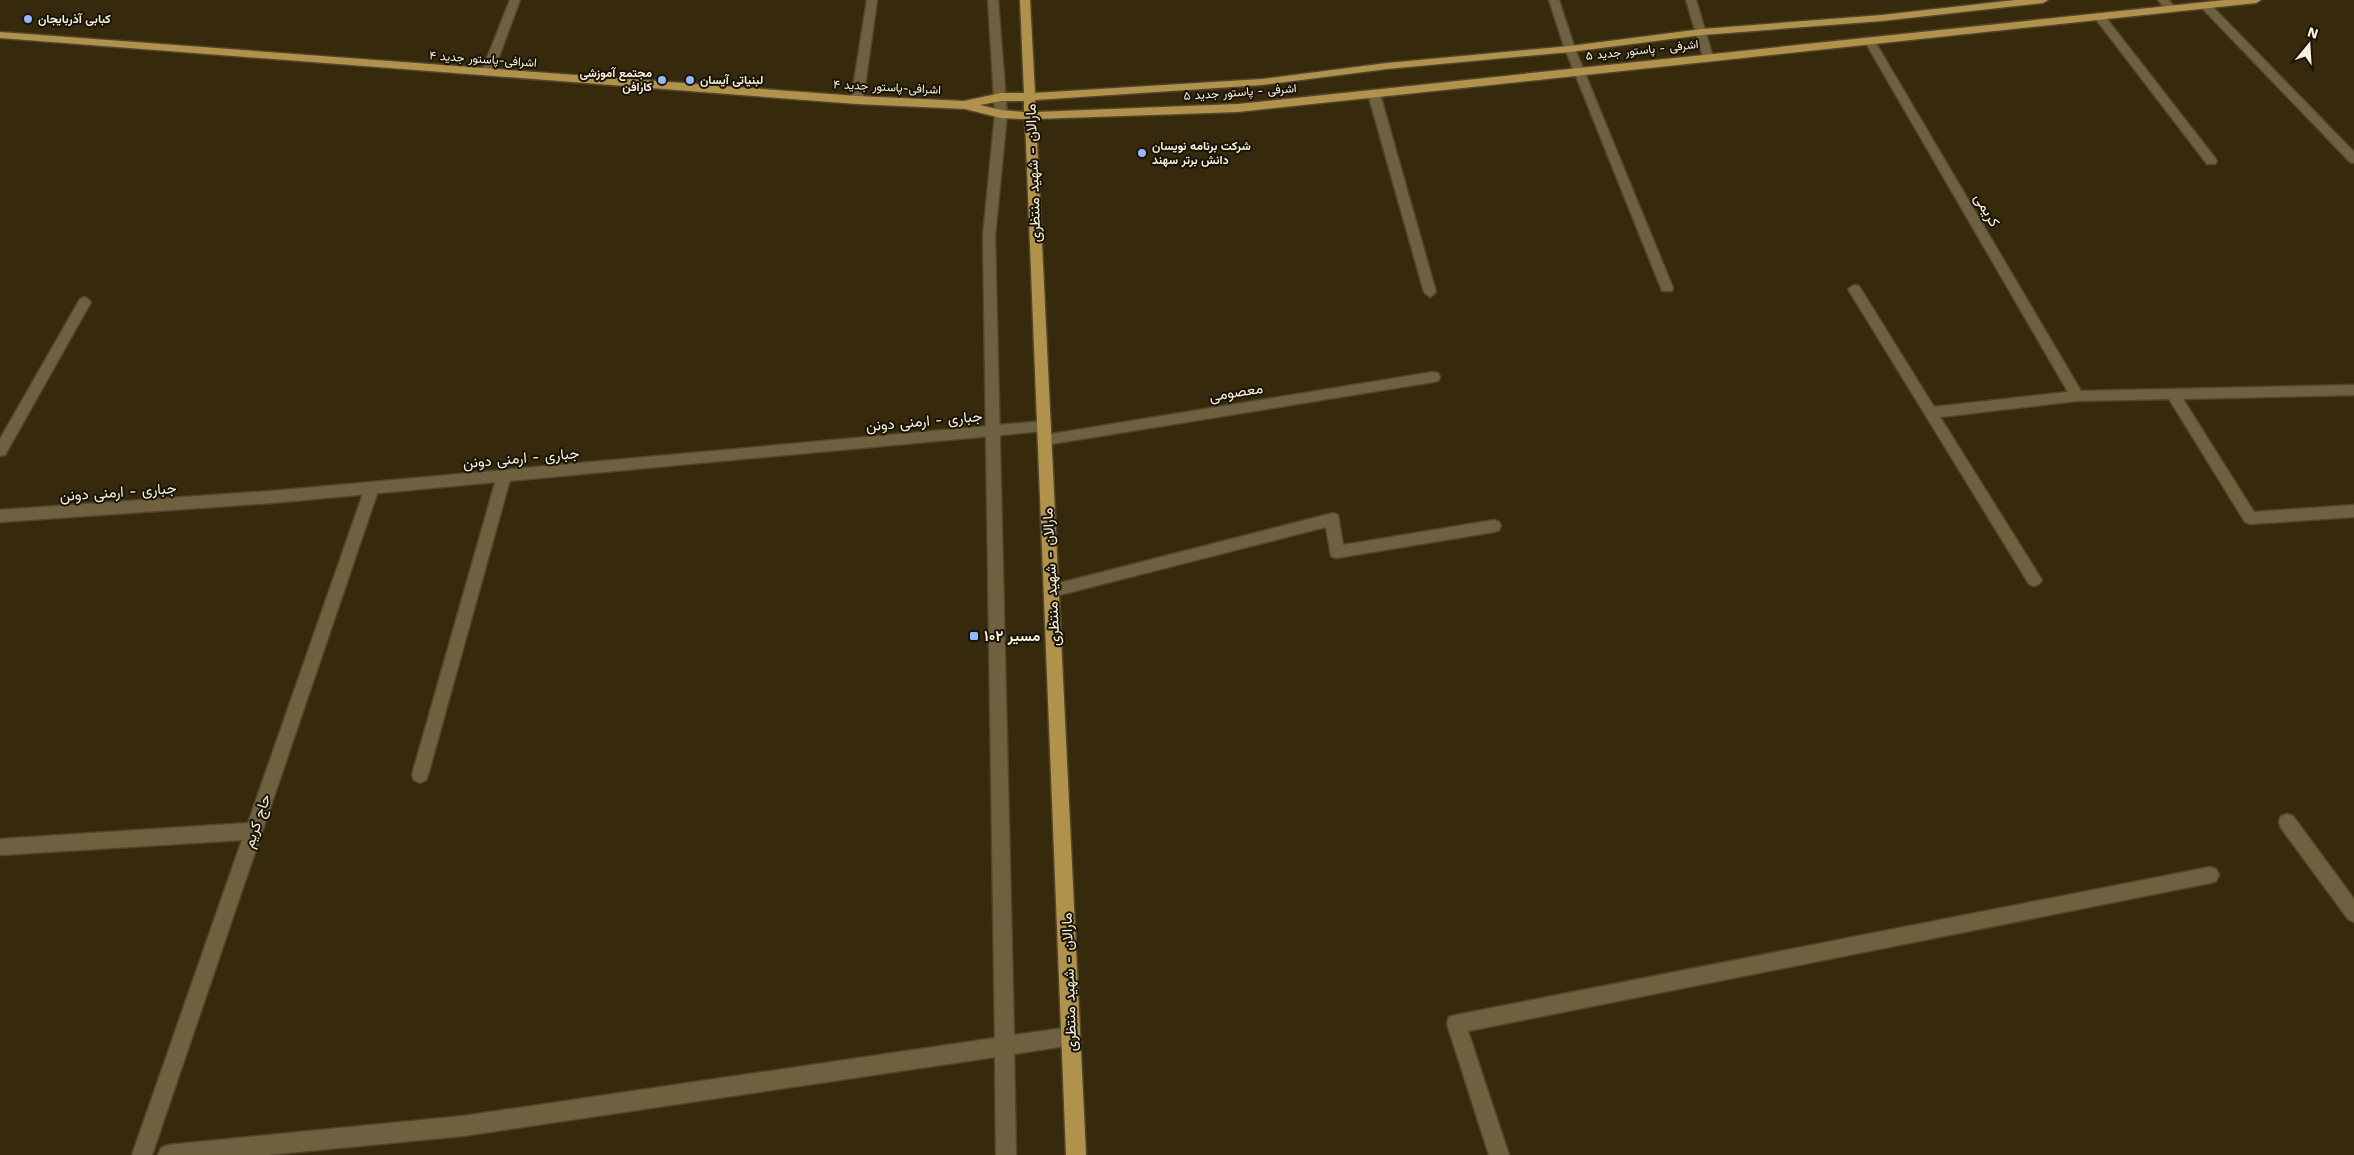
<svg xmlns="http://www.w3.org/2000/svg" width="2354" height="1155" viewBox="0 0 2354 1155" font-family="'Work Sans',Vazirmatn,sans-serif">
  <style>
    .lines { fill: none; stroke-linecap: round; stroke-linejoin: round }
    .lane-casing { stroke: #52462a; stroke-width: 3 }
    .street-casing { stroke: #52462a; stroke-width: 3 }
    .primary-casing { stroke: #52462a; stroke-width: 3 }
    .lane { fill: #6f6040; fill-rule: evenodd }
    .street { fill: #6f6040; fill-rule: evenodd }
    .primary { fill: #b0924d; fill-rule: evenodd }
    .poi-dot { fill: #96b6fd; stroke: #191408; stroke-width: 2 }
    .labels { text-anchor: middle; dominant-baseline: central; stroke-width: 4; stroke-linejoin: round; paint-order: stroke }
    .far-poi-label { font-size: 12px; font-weight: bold; fill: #f9f0df; stroke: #191408; text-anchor: start }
    .far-street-label { font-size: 12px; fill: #f9f0df; stroke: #191408 }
    .street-label { font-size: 15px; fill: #f9f0df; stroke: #191408 }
    .poi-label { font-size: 15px; font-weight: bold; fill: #f9f0df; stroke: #191408; text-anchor: start }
  </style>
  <rect width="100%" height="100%" fill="#372a0c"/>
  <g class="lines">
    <defs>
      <path id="lane" d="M988,0h10l9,114 -12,122 19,799 57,-8 7,2 2,7 -2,7 -7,2 -57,9 2,101h-20l-1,-98 -532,79 -196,19h-109l3,-7 7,-3 295,-29 532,-78 -12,-802 12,-122z
        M1549,0h10l16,49 98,239 -1,3h-10l-1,-3 -96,-239z
        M1686,0h10l17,57 -1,2 -4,1 -5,-3z
        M2205,2l4,1 145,149v11l-4,-1 -149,-155 -1,-2z
        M2099,13l4,1 112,144 2,3 -2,3h-8l-112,-146v-4z
        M1869,37l5,3 207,351 273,-6v10l-171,4 71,113 100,-7v12l-104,7 -5,-2 -76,-123 -92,2 -137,16 102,163 -3,4 -5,2 -5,-2 -181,-295 6,-4 5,1 75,121 134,-15 -204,-352z
        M1374,91l6,3 56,198 -6,5 -6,-5 -56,-198z
        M85,297l6,5 -86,153 -5,1v-17l80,-140z
        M1433,372l5,1 2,4 -2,4 -5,1 -388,63 -5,-1 -2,-4 2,-4 5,-1z
        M504,470l5,2 2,4 -83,299 -2,5 -6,3 -6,-3 -2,-5 85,-299 2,-4z
        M372,482l5,2 2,4 -227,667h-20l110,-315 -242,15v-16l248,-16 117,-335 2,-4z
        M1333,513l5,2 5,30 151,-25 5,2 2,4 -2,4 -5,2 -158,26 -5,-2 -5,-29 -274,70 -5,-2 -3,-4 3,-4 5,-2z
        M2287,814l6,2 61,83v23l-6,-3 -67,-91 -2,-6 2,-6z
        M2210,867l6,2 3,6 -3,6 -6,2 -742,148 41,124h-20l-42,-131 2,-7 7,-2z"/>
      <path id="street" d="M510,0h10l-27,73 -2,2h-8l-2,-2z
        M867,0h10l-14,100 -6,4 -6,-4z
        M2158,0h11l7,9 -5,3 -4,-1z
        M1044,421l5,1 2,4 -2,4 -5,1 -772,72 -272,19v-12l272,-19z"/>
      <path id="primary" d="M1020,0h10l5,93 227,-14 125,-16 183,-17 132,-17 180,-14 133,-15h33l-5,3 -161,18 -180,14 -132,17 -183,17 -125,16 -227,15 1,12 202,-8 987,-104h36l-5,3 -1018,109 -202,7 50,1036h-20l-41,-1036 -24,-1 -36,-9 -108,-5 -857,-66v-6l857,64 107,5 37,-8h23zM1001,101h23v11l-23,-2 -21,-5z"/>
    </defs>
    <use href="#lane" class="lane-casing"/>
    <use href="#street" class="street-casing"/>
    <use href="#primary" class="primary-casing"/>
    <use href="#lane" class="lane"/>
    <use href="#street" class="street"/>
    <use href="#primary" class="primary"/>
  </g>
  <g class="poi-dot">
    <circle cx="28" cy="19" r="5"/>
    <circle cx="662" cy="80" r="5"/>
    <circle cx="690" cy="80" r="5"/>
    <circle cx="1142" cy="153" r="5"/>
    <rect x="969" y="631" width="10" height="10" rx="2.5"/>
  </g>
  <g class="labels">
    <g class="far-poi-label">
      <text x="38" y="19">کبابی آذربایجان</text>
      <text x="652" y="73" text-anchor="end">مجتمع آموزشی<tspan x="652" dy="14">کارافن</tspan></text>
      <text x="700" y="80">لبنیاتی آیسان</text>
      <text x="1152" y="146">شرکت برنامه نویسان<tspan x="1152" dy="14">دانش برتر سهند</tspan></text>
    </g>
    <g class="far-street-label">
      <text transform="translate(1642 50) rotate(-6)">اشرفی - پاستور جدید ۵</text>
      <text transform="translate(483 59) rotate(4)">اشرافی-پاستور جدید ۴</text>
      <text transform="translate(887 87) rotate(3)">اشرافی-پاستور جدید ۴</text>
      <text transform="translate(1240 92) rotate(-4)">اشرفی - پاستور جدید ۵</text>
    </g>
    <g class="street-label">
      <text transform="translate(1033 173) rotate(-92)">مارالان - شهید منتظری</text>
      <text transform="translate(1987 210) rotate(60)">کریمی</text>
      <text transform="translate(1236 392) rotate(-9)">معصومی</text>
      <text transform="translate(924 421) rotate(-5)">جباری - ارمنی دونن</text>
      <text transform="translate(521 458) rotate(-5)">جباری - ارمنی دونن</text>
      <text transform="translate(118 492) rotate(-4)">جباری - ارمنی دونن</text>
      <text transform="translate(1051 577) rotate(-93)">مارالان - شهید منتظری</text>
      <text transform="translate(257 821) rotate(-71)">حاج کریم</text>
      <text transform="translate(1069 982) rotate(-92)">مارالان - شهید منتظری</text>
    </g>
    <g class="poi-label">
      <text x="984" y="636">مسیر ۱۰۲</text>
    </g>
  </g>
  <g transform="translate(2309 45) rotate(18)" stroke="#191408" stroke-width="4" paint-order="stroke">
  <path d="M0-4L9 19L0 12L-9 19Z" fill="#f9f0df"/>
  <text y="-8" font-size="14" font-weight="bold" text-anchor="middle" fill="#f9f0df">N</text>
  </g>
</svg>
